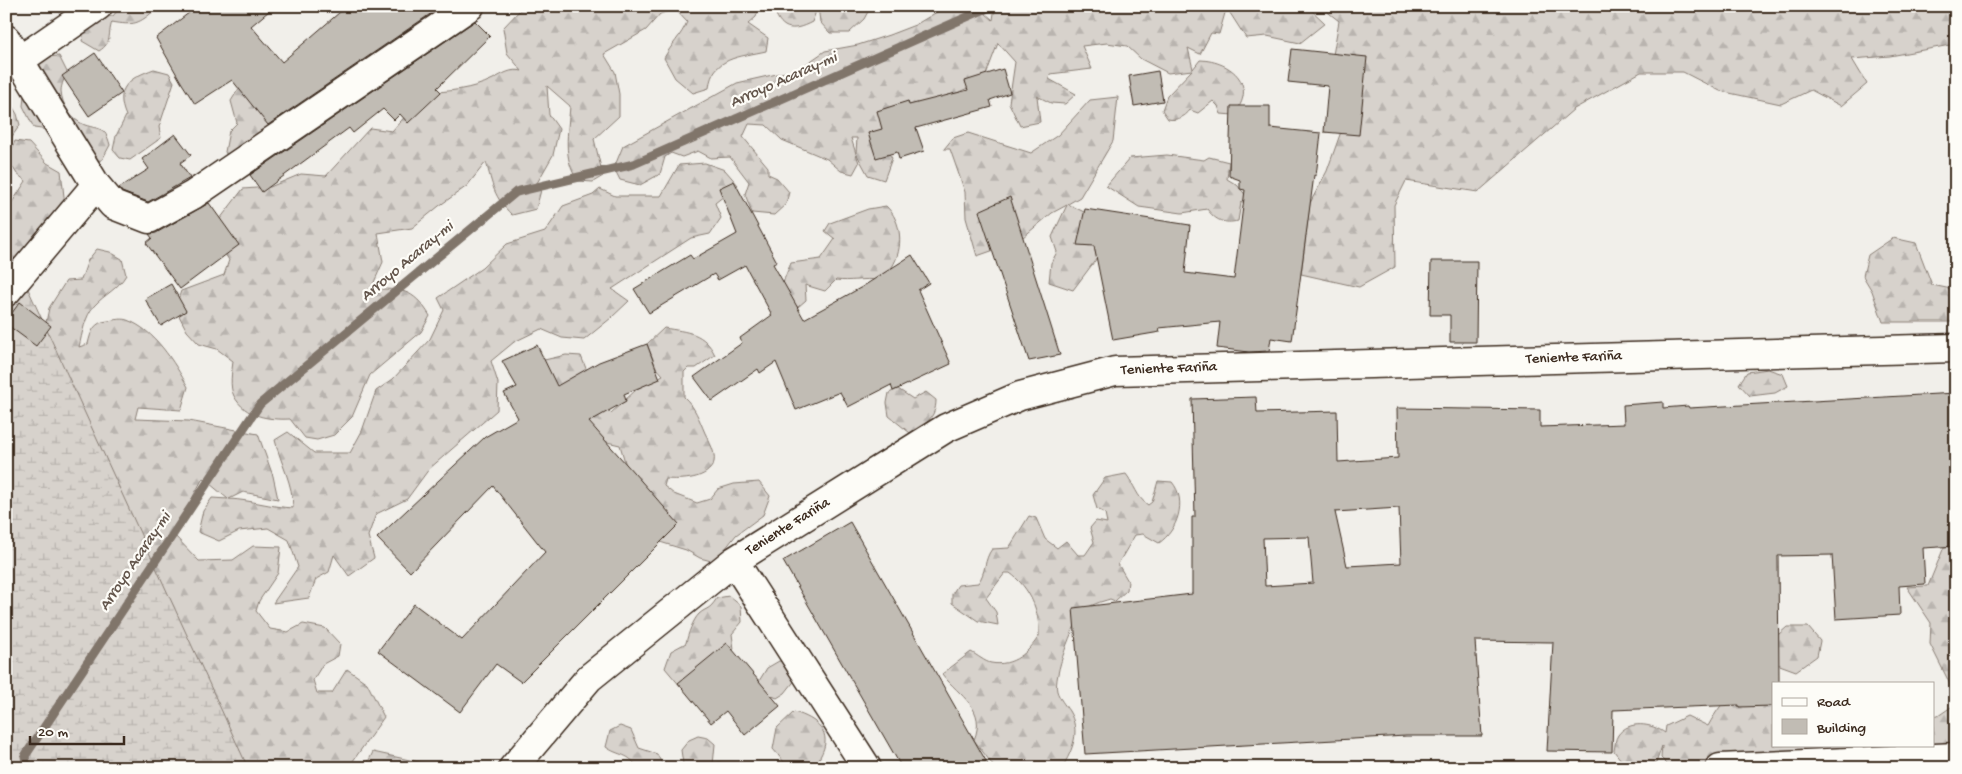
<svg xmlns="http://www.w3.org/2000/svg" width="1962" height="774" viewBox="0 0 1962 774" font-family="'Gochi Hand',sans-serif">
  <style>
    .forest { fill: url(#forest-firs); stroke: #897e75 }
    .wetland { fill: url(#wetland-marsh); stroke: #897e75 }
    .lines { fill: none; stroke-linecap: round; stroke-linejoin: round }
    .stream { stroke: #80746b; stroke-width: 9 }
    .building { fill: #c1bcb4; stroke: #3b2a1e; fill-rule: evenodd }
    .minor-casing { stroke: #3b2a1e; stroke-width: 31 }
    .minor { stroke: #fdfcf7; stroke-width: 28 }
    .labels { text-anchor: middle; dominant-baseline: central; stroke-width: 4.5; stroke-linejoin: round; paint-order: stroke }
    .street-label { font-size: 15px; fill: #3b2a1e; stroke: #fdfcf7 }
    .water-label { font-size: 16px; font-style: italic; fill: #63554b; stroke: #fdfcf7 }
  </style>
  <defs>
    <pattern id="forest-firs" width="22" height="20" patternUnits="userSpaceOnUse" patternTransform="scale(1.25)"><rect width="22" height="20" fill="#d7d2cc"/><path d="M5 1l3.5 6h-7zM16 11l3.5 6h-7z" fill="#b9b4af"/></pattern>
    <pattern id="wetland-marsh" width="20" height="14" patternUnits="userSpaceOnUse" patternTransform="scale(1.25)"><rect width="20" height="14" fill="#d7d2cc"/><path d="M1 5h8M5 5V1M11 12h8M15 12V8" fill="none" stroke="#b9b4af"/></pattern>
  </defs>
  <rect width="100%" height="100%" fill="#f1efea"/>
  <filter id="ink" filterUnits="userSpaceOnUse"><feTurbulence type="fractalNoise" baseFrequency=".02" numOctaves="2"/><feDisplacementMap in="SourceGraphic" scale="10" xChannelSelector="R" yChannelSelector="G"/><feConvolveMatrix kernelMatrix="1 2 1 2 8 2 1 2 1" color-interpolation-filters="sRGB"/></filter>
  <g filter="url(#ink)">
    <path class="forest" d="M121,6h35v3c-17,15 -22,17 -44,13 -5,14 1,20 -13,29l-17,-10 3,-16 12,-8 16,-1z
      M535,6h222l2,3 -3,8 -8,7 20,14 -2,13c-26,6 -54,6 -57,37l-16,5 -18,-15 -11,-20c7,-13 17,-22 23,-36l-12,-13 -15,5 -14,16 -42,24 11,18 4,22v22l-25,23 9,37 -10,6 -15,-1c-16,-23 -10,-48 -8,-75l-23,-20 2,29 10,14 -6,26 -16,28 4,7 -5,19 -24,6c-19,-19 -19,-29 -26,-53l-19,24 -28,20 -27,22 -34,5 5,29 -12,27c30,0 42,-1 59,27l-9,16 -51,43 -18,42 -18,18 -17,5 -12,-2 -15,-19c-21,1 -45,-2 -56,-23 -5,-9 -2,-25 -1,-35l-16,-12 -18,-5 -12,-13 -12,-23 6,-17 43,-16 5,-15 -8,-12 -1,-29 23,-30 27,-2 31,-13 25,2 44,-48 22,3 34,-38c23,-2 45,-3 67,-14 10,-5 18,-11 29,-8l-15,-18 -4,-25 17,-18z
      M773,6h41l1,8 -3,8c-21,11 -32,8 -39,-16z
      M818,6h53l-7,13 -15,14h-19l-10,-11z
      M977,6l16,14 2,-14h232l-8,28 -8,-1 -11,21 -12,-6 5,21 7,-9c32,1 59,26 33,55l-12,-1 -3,-8 -5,-5 -15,12 -8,-3c-5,7 -14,11 -22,9l-6,-9 5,-14 25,-26 -24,3 -27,-14 -14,-13 -20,-3 -25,3 10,23 -42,5 -1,5 27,15 -11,10 -14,-1 -14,-7 3,26 -20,4 -11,-23 6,-41 -17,-19 -14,37 -60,29 -22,-6 -23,37 13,18 -8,22 -16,-5 -12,-22 1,-15h-6l8,25 -6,11 -12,-3 -14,-12 -45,-19 -16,-15 -17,-1 -6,13 25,30v7l9,4 12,14 -3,12 -12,11 -22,-2 -7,-19 4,-12 -19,-25 -19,1 -13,-7 -16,6 -11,-4 -6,4 -5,17 -20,11 -20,-5 -6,-12 9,-22 114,-63 62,-14 26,-18 33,-6 31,-10 26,-10 27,-16z
      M1234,6h73l18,17 -25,20 -33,-7 -21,2 -16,-25z
      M1320,6h636v38l-66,12 -38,3 15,25 -26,22 -30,-16 -30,14 -61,-13 -37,-19h-42l-67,37 -96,83 -72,-11 -12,24 1,62 -36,20 -58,-13 9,-71 17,-32 16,-45 -13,-54 9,-51z
      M59,56l8,16c-2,5 -6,13 -6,19 1,14 10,29 24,34 15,5 20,1 25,20l-8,15 -29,3 -14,-8 13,-22 -38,-5 -11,-22 3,-30 19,-19z
      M154,69l15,4 5,9 -15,45 2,11 -31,22 -10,-2 -7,-8 3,-14 10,-20c-12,-28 3,-38 28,-47z
      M241,85l42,24 3,13 -55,40 -6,-10 4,-21 8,-8 -6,-22z
      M6,96l11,18 3,11 -14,20z
      M1118,97l-5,44 -33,56 -12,7 16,8 7,9v15l6,22 -24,32 -24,-8 2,-19 6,-11 -5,-15 15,-32 -15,8 -35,29 -40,14 -11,-38 -1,-26 -15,-43h-6l9,-11 15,-5 63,20 27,-18 32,-35z
      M15,141l14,2 18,20 14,8 4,34 -59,63v-62l3,1 17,-26 -9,-7 -9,-14z
      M1167,155l37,5 5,-3 20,5 -2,17 10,6 11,13 -7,5 -3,18c-14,3 -22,0 -31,-12l-25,4 -43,-6 -33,-21 24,-28z
      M705,163l20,7 13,15 -23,18 6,15 -11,16 -19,4 -79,51 17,12 -18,17 -27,22 -22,-2 -21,-9 -27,13 -23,19 7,22 -1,27 -68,59 -22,30 -31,15 -8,22 6,22 -25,18 -15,-21 -5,17 -13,7 -7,19 -36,5 25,-36 -9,-27 -21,-12 -29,3 -20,10 -21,-9 5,-21 9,-13 16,1 -25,-21 -30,56 26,27 34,-1 20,-14 28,1 -3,26 -19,28 -3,10 14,18 18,3 15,-8 22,4 15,16 -2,12 -15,8 -10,16 4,13h15l15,-24 20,14 17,34 -36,51h-342v-347l37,-84 6,-29 17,-27 15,-1 7,-20 9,-11 13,3 12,7 4,16c-8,14 -21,19 -32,31 -9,10 -12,28 -15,41l9,-3c3,-13 6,-22 20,-23 6,-1 13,-3 19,-1 28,10 47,42 61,67l-7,23 -43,-3 -3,12 54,2 69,13 15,42 5,23 -35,-7 -14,7c22,1 42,8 64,9 0,-25 -12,-43 -18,-68l13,-8 26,21h36l12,-22 14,-40 17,-12 37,-40 14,-29 -6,-12 44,-30 25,-24 38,-12 18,-26 30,-11 7,-6 15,7h46l18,-31z
      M886,206c16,15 18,42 6,61 -3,6 -9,10 -14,13 -14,-2 -28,2 -42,0l-11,11 -20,-6 1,15 -8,7 -9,1c-10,-21 -7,-24 2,-45l30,-4 14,-20 -10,-8 5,-8 38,-14z
      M1893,238l23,5 16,42 24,5v35l-2,-3h-71l-11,-31 -9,-15 5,-21z
      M664,328c24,4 40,4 51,27l-19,13h-8l-4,4v25c11,10 15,22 21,36 4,8 11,20 9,29 -6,18 -33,18 -48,17l-2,7 10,8 23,9 13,-4 8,-10 16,-5 25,-2 11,14 -7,19 -27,20 -21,27 -15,-4 -14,-8 -39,-12 -27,-93 -13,-3 -34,-22 -33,-59 26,-6 15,1 18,45 12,12 26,-24 26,-14 -7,-8 -9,-23z
      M1768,369l15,5 5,12 -13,7 -25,3 -11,-12 8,-12z
      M898,389l15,10 13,-7 10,8c0,18 -11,25 -26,33l-21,-17 -2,-13 2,-10z
      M1126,474c8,10 11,24 22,31l4,-3 6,-21 14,1c16,19 5,49 -13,61l-16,-9 -8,1 -17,29 10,17 -1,9 -12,11 -5,-2c-9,3 -20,5 -27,13 -10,12 -30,64 -26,79 2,7 8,14 12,20 12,20 4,38 -7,57h-67l-21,-28c13,-32 -14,-43 -32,-66l29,-22c6,3 14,10 20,11 22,4 38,-11 48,-27 1,-25 -9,-48 -29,-63h-5l-19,25 10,14 2,13 -20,-4 -26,-18v-9l6,-9 20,-2c8,-10 6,-24 14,-34l17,-1 20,-32 7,2 9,21 12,9 9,-7 12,14h7l9,-13 -4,-14 6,-7 11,2 -2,-10 -8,-4 -4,-14 12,-17z
      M1956,546v201l-49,21h-236l-10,-10 1,-12 -6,17 -14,3 -21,-6 -7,-9c1,-5 1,-12 4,-16 11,-15 33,-12 47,-2l1,-7 21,-10 21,10c18,-32 28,-41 65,-28v47h160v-28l5,-1 16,-11 -5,-23 -19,-38 1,-21 -24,-36 21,-1 16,-39z
      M729,596l12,10 1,16 -10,12 2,15 -40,41 -13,-3 -16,-19 6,-17 15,-8c2,-9 7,-23 13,-29 8,-7 10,-3 18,-16z
      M1787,627h21l12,14 -3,15 -21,15 -30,-11 4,-18z
      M779,661l12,1 5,17 -11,14 -8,5 -12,-5 -6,-12 8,-13z
      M794,712c23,7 40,20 26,45 -3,5 -5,9 -11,11 -6,1 -14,0 -20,0l-16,-19 4,-21z
      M620,726l11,4 8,18 18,6 7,14h-27c-7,-15 -19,-12 -31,-21l4,-16z
      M698,736l10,2 7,6 -2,21 6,-3 13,6h-44l-5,-4 -2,-14 8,-10z
      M373,752l73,16h-81z"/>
    <path class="wetland" d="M6,241l242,527h-242z"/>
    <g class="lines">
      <path class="stream" d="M27,768l-2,-12 235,-352 256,-212 118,-28 358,-158"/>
    </g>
    <path class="building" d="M198,6h77l-24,20 31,36 65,-56h95l-174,119 -36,-45 -37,24 -14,-22 -25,-44z
      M475,21l15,15 -53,52 4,4 -33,31 -8,-9 -6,6 -11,-11 -30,24 -4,-5 -87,64 -12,-17z
      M1292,49l75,8 -8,78 -35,-3 4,-46 -40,-4z
      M95,53l27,40 -33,23 -27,-40z
      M1003,69l7,24 -20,7 2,7 -76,21 8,23 -25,8 -2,-7 -21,6 -8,-25 14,-4 -5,-18 31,-10 1,4 59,-15 -3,-9z
      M1158,71l5,30 -29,5 -5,-30z
      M1231,106h39v22l51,5 -5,43 -2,-1 -22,166 -21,-3 -2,13 -20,1 -32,-4 3,-26 -61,6 1,4 -47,8 -19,-94 -17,-1 8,-36 105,16 -5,48 49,6 11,-89 -5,-1v-9l-11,-4z
      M175,134l16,21 -11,8 10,15 -42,24 -26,-10 -3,-4 30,-19 -7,-10z
      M734,181l43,81 -4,2 31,55 58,-32 50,-32 17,28 -11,7 33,74 -58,27 -2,-6 -43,22 -8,-15 -44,18 -20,-48 -16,11 -2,-4 -46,32 -18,-24 48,-34 -2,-5 32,-23 -27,-50 -27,15 -4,-6 -65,39 -15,-24 56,-34 3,4 44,-25 -18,-46z
      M1010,197l10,31 40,127 -31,6 -50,-150z
      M209,203l30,42 -59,44 -34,-46 6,-5 -3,-4 7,-1z
      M1431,261h46l-1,81h-26v-27h-20z
      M171,284l15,27 -25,15 -16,-27z
      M20,302l31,24 -15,20 -30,-22v-3z
      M647,344l13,35 -36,15 2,7 -37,21 90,102 -158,158 -25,-18 -36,48 -82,-61 36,-47 48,36 83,-88 -52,-66 -83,86 -33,-34 108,-101 33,-19 -14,-25 13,-6 -15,-26 35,-16 20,41 42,-24z
      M1956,393v153l-33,2 2,36 -26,2 1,29 -64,4 -4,-64 -54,1 1,127h-6v23l-34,1v-2l-126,5 -1,42 -65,-1 6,-109 -78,-1 7,95h-76l-321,18 -12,-146 119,-14v-77h3l-3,-118 64,-2 1,16 80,-2 1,51 60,-4 -1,-50 143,2v17l84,-3 -1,-19 40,-3v6l25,-2 1,2zM1399,508l2,55 -54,3 -12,-54zM1309,537l4,46 -48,3 -2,-48z
      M850,522l124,218 16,28h-88l-119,-207z
      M727,643l53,63 -35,29 -19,-24 -15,12 -33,-40z"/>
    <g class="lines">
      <defs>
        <path id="minor" d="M6,39l90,146 -90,107
          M20,60l78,-54
          M96,185l17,20 36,14 44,-24 277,-189
          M734,561l133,207
          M513,768l76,-90 145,-117 212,-133 74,-32 95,-25 841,-23
          M1720,768l236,-11"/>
      </defs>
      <use href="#minor" class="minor-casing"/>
      <use href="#minor" class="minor"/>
    </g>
  </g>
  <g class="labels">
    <g class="street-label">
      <text transform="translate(1574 358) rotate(-2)">Teniente Fariña</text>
      <text transform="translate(1169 369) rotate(-2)">Teniente Fariña</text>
      <text transform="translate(788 527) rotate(-32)">Teniente Fariña</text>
    </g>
    <g class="water-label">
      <text transform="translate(784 81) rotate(-24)">Arroyo Acaray-mi</text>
      <text transform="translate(408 262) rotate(-40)">Arroyo Acaray-mi</text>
      <text transform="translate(136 562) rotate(-56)">Arroyo Acaray-mi</text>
    </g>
  </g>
  <rect width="1962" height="774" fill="none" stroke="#fdfcf7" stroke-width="25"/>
  <rect x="12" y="12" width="1937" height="749" fill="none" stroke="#3b2a1e" stroke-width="2" filter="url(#ink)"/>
  <rect x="1772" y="682" width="162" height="65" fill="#fdfcf7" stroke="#afa8a0"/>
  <rect x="1782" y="698" width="25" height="8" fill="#fdfcf7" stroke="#afa8a0"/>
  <text x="1817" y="706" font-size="15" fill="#3b2a1e">Road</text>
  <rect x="1782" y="719" width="25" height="15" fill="#c1bcb4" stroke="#afa8a0"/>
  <text x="1817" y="732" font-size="15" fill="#3b2a1e">Building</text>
  <path d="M30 736v8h94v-8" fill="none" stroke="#3b2a1e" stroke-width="2.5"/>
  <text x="38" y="736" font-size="15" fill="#3b2a1e" stroke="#fdfcf7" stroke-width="4" paint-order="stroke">20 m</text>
</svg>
